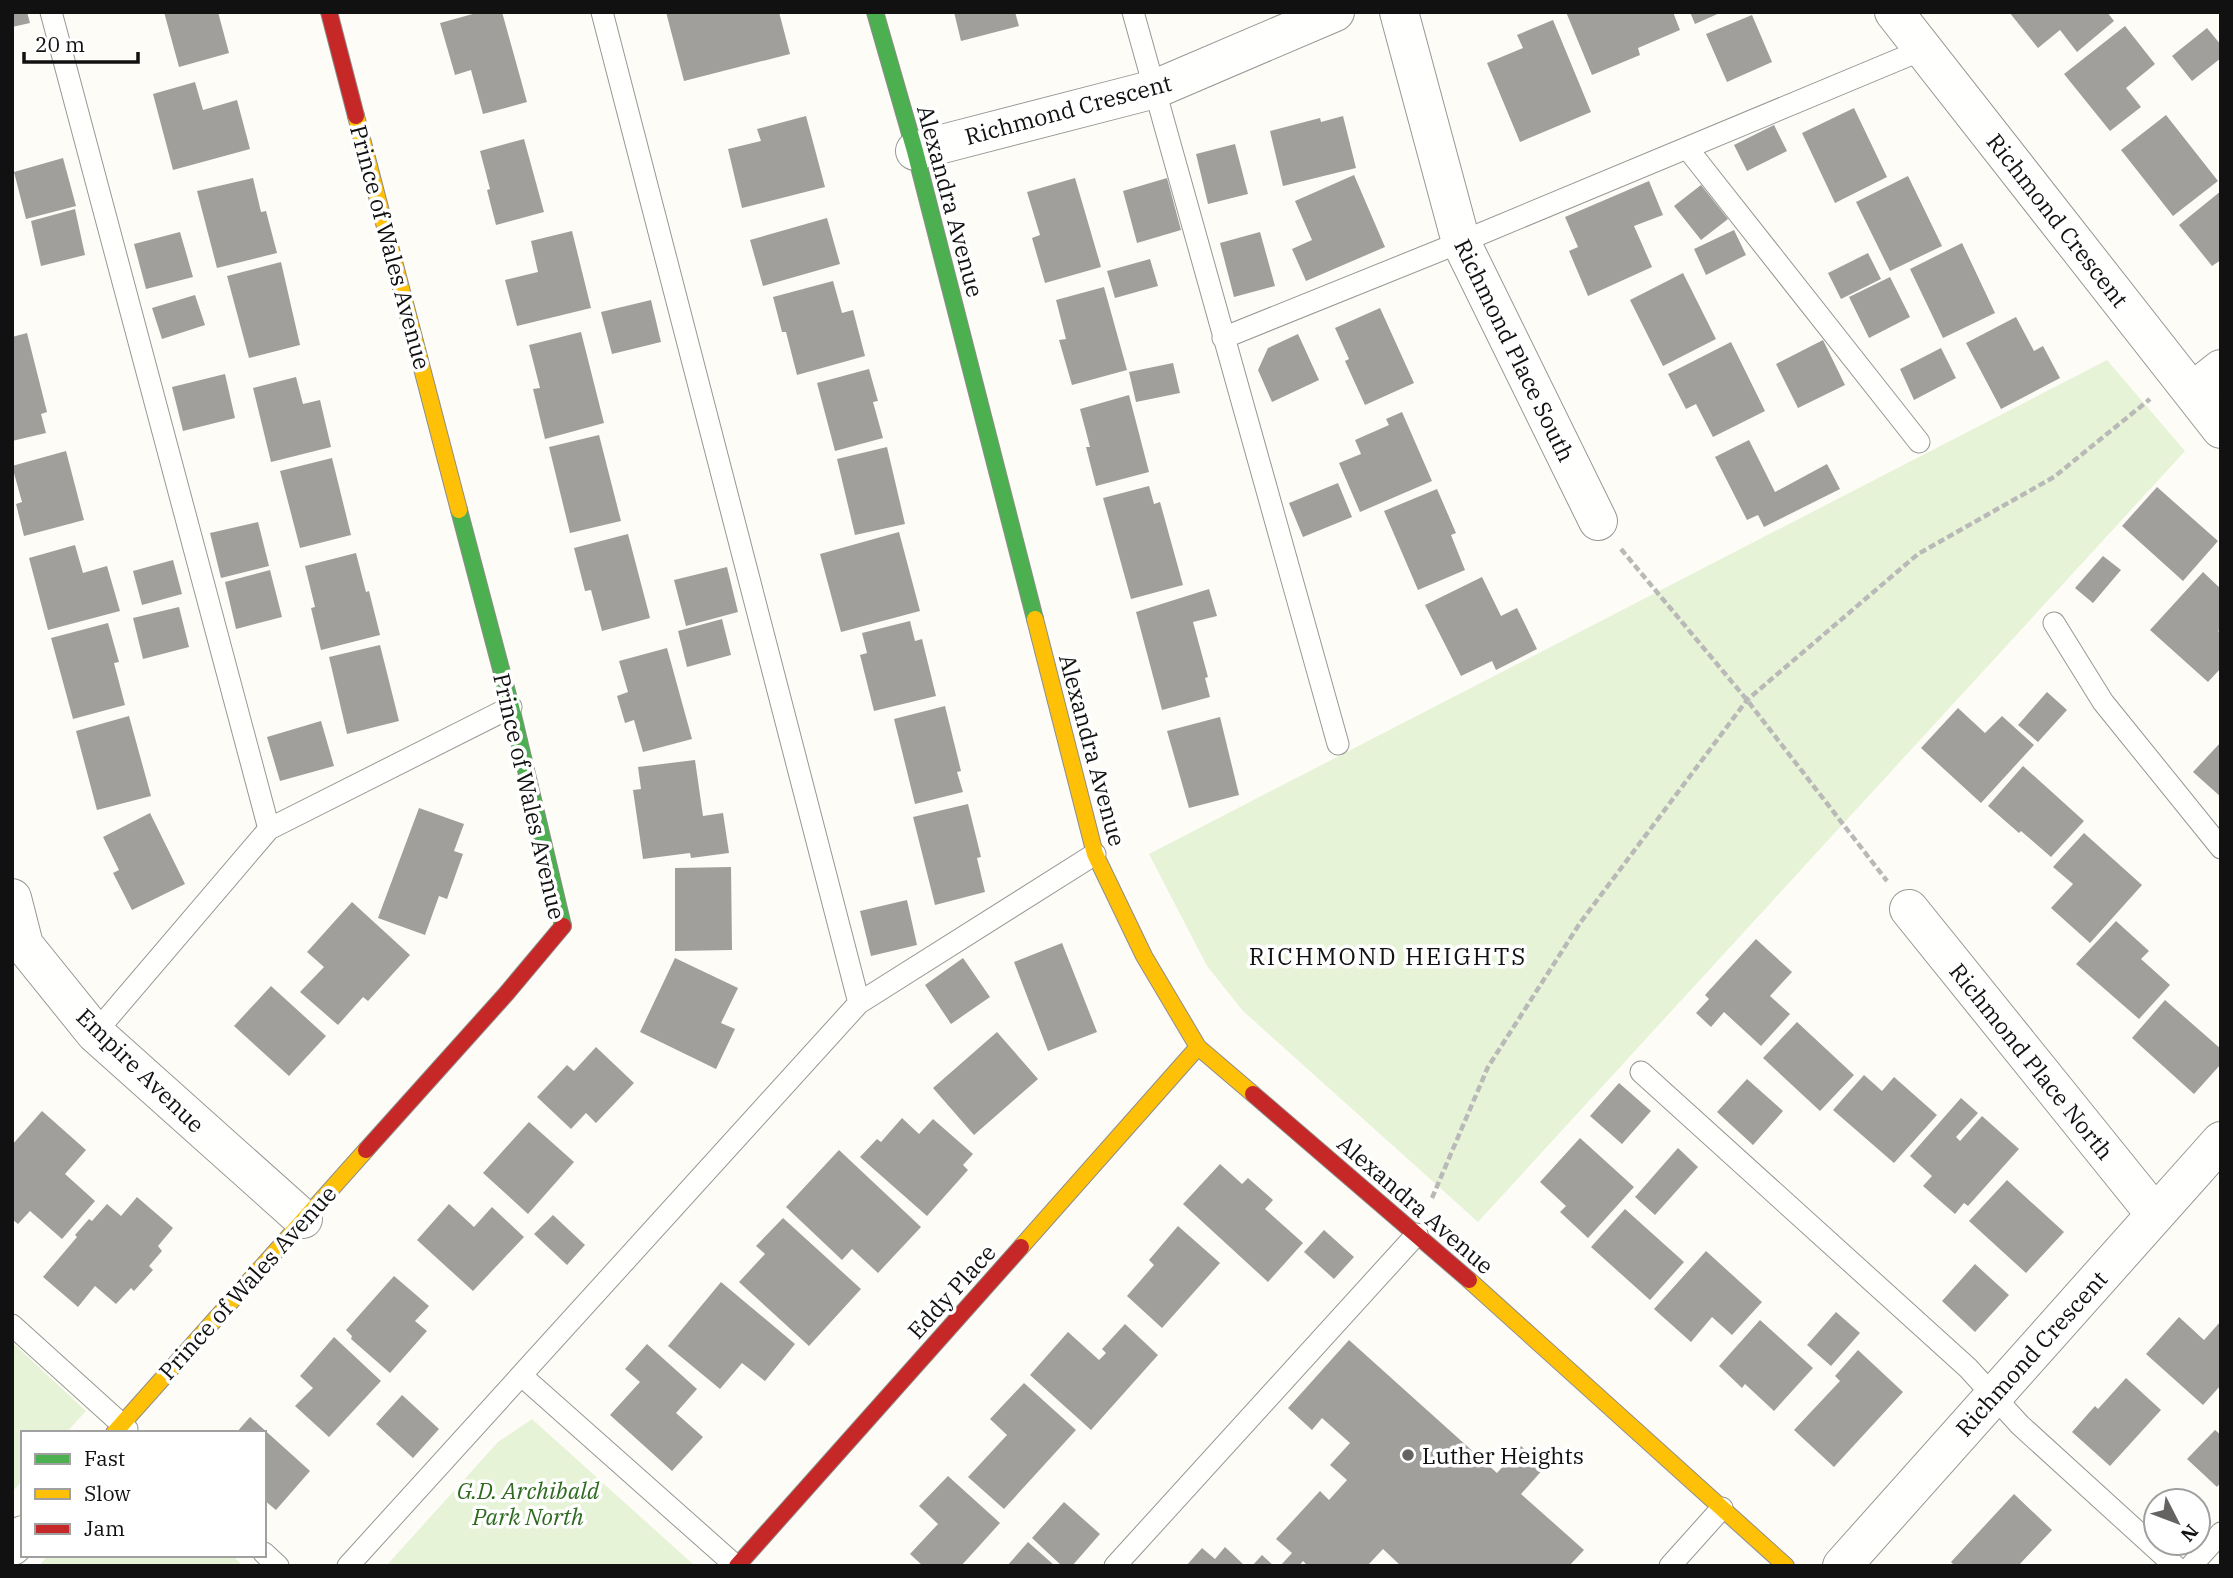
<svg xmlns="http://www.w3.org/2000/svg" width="2233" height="1578" viewBox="0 0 2233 1578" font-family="'IBM Plex Serif',serif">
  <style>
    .green { fill: #e7f3d7 }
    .building { fill: #a19f9c }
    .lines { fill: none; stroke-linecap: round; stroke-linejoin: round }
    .lane-casing { stroke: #979795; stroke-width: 23 }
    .street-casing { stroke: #979795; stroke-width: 40 }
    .fast-casing { stroke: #8e8d8b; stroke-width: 18 }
    .slow-casing { stroke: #8e8d8b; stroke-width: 18 }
    .jam-casing { stroke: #8e8d8b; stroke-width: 18 }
    .path { stroke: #b9b9b8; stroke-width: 4.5; stroke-dasharray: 7 3.5; stroke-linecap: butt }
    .lane { stroke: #fffffe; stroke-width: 21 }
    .street { stroke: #fffffe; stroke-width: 38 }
    .fast { stroke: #4caf50; stroke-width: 16 }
    .slow { stroke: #ffc107; stroke-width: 16 }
    .jam { stroke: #c62828; stroke-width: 16 }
    .poi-dot { fill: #646362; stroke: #fff; stroke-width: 2.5 }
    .labels { text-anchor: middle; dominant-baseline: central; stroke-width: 7; stroke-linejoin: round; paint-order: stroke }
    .street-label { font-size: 23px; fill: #111; stroke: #fff }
    .poi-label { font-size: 23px; fill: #111; stroke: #fff; text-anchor: start }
    .park-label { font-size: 23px; font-style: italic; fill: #2f6b1f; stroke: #fff }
    .neighbourhood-label { font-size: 24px; letter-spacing: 2px; fill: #111; stroke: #fff }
  </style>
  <rect width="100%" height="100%" fill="#fdfcf7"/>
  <path class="green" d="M2107,360l78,91 -707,771 -235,-211 -36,-45 -58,-112z
    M12,1342l74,69 -20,22h-43v47l-11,12z
    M532,1419l163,147h-309l112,-124z
    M48,1555h184l11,11h-204z"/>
  <path class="building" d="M12,12h15l3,11 -18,4z
    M164,12h54l11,41 -50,14z
    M480,12h22l25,90 -44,12 -12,-44 -16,5 -15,-52z
    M666,12h113l11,42 -106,27z
    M954,12h61l4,14 -58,15z
    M1566,12h107l7,18 -42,18 2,7 -48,20z
    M1690,12h32l-27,12z
    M2009,12h98l7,9 -37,31 -17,-22 -22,18z
    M1752,15l20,47 -45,20 -21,-48z
    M1553,20l38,92 -71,30 -33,-79 36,-15 -6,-13z
    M2125,26l30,38 -29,24 15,19 -31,24 -46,-57z
    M2207,28l14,17v13l-29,23 -20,-25z
    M195,82l8,28 34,-10 13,49 -77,21 -20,-76z
    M1854,108l33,69 -52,26 -33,-70z
    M2166,115l52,66 -45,35 -52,-66z
    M806,116l19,71 -83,21 -14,-59 33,-8 -4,-12z
    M1343,116l13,52 -73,18 -13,-55 50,-13 1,4z
    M1774,125l13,26 -40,20 -13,-26z
    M524,139l20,73 -48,13 -9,-35 3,-1 -10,-38z
    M1235,144l13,50 -40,10 -12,-50z
    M63,158l13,48 -50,13 -12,-47z
    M1354,175l31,72 -79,34 -14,-32 20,-9 -17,-39z
    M1908,176l34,70 -52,25 -34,-69z
    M253,178l8,34 5,-1 11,42 -60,15 -20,-77z
    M1075,178l26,89 -56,16 -13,-45 8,-3 -13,-43z
    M1167,178l14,52 -44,13 -14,-52z
    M1649,181l14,34 -29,11 18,41 -64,29 -19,-45 9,-4 -13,-30z
    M1701,185l27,34 -27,21 -27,-34z
    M2221,191v69l-9,6 -33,-41z
    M75,209l10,46 -44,11 -10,-45z
    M827,218l13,46 -77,22 -13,-46z
    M1734,230l12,25 -40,20 -12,-26z
    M572,231l19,77 -74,18 -12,-46 33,-8 -7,-31z
    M180,232l13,45 -47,12 -12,-45z
    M1260,232l15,54 -41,11 -14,-54z
    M1962,243l33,70 -52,25 -33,-69z
    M1868,253l13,26 -40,20 -13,-26z
    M1150,259l8,27 -43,12 -8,-27z
    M281,262l19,83 -51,13 -22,-82z
    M1683,273l33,66 -53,27 -33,-66z
    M1890,277l20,40 -41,21 -20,-41z
    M833,281l9,32 11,-3 12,46 -68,19 -11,-43h-4l-9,-35z
    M1104,287l23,83 -55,15 -13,-45 7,-1 -10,-39z
    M195,295l10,30 -43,14 -10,-31z
    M651,300l10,42 -49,12 -11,-42z
    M1380,308l34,75 -49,22 -20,-44 4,-2 -14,-31z
    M2016,317l18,34 9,-5 17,32 -59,31 -35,-66z
    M581,332l23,91 -59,16 -12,-50 7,-1 -11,-43z
    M27,333l20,79 -6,2 5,19 -34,8v-104z
    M1298,334l21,46 -47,22 -14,-32 10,-22z
    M1823,340l22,45 -47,23 -22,-44z
    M1731,342l34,69 -52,26 -17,-33 -10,5 -18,-35z
    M1941,348l15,30 -42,22 -14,-31z
    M1173,363l7,30 -44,9 -7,-30z
    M869,369l9,32 -5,1 10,36 -48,13 -18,-68z
    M225,374l10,44 -52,13 -11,-44z
    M296,377l7,27 17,-4 11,47 -60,15 -18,-74z
    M1129,395l20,77 -53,14 -10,-39h4l-10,-38z
    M1402,412l30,69 -72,31 -21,-49 22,-9 -6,-14 34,-15 -3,-6z
    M599,435l22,86 -51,12 -21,-86z
    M1749,440l26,52 52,-28 13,25 -76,38 -6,-12 -11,5 -32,-63z
    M887,447l18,77 -50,11 -18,-76z
    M66,451l18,69 -60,16 -8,-32 6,-2 -10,-36z
    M332,458l19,77 -51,13 -20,-77z
    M1338,483l14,34 -49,20 -14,-34z
    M1149,486l5,18 6,-2 23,83 -52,14 -28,-101z
    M2157,487l61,54 -35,40 -61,-55z
    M1437,489l19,44 -5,2 14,35 -47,20 -34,-79z
    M258,522l11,44 -48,12 -11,-45z
    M899,532l21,79 -79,21 -21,-78z
    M628,534l22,84 -48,13 -11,-41 -6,1 -11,-43z
    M75,545l8,28 24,-7 13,45 -72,19 -19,-72z
    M356,553l10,39 3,-1 11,44 -59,15 -10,-42 4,-1 -10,-41z
    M2103,556l18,14 -28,33 -18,-15z
    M173,560l9,34 -40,11 -9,-34z
    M727,567l11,45 -52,14 -12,-46z
    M270,570l12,47 -46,12 -11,-47z
    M2203,572l18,17v39l-3,3 3,2v35l-13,14 -58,-52z
    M1482,577l19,39 16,-8 20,41 -41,21 -4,-9 -31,15 -36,-71z
    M1209,589l8,27 -24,6 15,55 -3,1 5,19 -48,13 -26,-98z
    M179,607l10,40 -46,12 -10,-41z
    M722,619l9,36 -44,12 -9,-36z
    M910,621l5,20 7,-2 14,57 -62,15 -14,-56 7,-2 -5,-20z
    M108,623l11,39 -5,1 11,42 -52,14 -22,-81z
    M380,645l19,76 -52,13 -18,-77z
    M667,648l25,91 -49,13 -9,-32 -9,3 -8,-27 11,-4 -9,-31z
    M2047,692l20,18 -29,32 -20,-17z
    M945,706l16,65 -4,1 6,20 -48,12 -21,-85z
    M1958,708l27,25 17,-17 32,29 -53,58 -60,-55z
    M129,716l22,80 -54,14 -21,-79z
    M1220,717l19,78 -50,13 -22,-77z
    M321,721l13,45 -54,15 -13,-44z
    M2221,742v55l-28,-25z
    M695,760l8,56 20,-3 6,40 -38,5 -1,-5 -47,6 -10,-69 8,-1 -3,-22z
    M2023,766l61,55 -33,36 -30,-26 -2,2 -31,-27z
    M968,804l13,53 -4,1 8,34 -50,13 -22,-88z
    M419,808l45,16 -10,27 9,3 -16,45 -8,-3 -14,39 -47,-17z
    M150,813l35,71 -53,26 -19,-37 6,-3 -16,-33z
    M2084,833l58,52 -52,58 -39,-35 22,-24 -20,-17z
    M731,867l1,83 -57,1v-83z
    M907,900l10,45 -46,11 -11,-45z
    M352,902l58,53 -42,46 -5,-4 -25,28 -38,-33 24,-25 -17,-15z
    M2116,921l33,30 -8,8 29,26 -31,34 -63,-55z
    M1756,939l36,33 -22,24 20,18 -29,32 -37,-34 -13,15 -15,-14 13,-14 -4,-4z
    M1062,943l35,89 -49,19 -34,-89z
    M675,958l63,30 -17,35 14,6 -19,40 -76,-37z
    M963,958l27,39 -39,27 -26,-39z
    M271,986l55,50 -37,40 -55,-50z
    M2165,1000l56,49v15l-27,30 -62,-56z
    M1797,1022l57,53 -34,36 -57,-53z
    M997,1032l41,47 -64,56 -41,-47z
    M596,1047l38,36 -38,40 -10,-10 -15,16 -34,-32 30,-32 7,6z
    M1864,1075l18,16 12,-14 43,38 -43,48 -61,-53z
    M1747,1079l36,32 -30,34 -36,-33z
    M1619,1083l32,28 -29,33 -32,-28z
    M1961,1098l17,15 -22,24 4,4 22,-25 37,33 -51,57 -4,-3 -9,11 -32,-28 9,-10 -22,-20z
    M42,1111l44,39 -21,24 30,27 -33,38 -32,-28 -12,13 -6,-5v-74z
    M902,1118l17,16 14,-15 40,35 -10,11 5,5 -41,46 -67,-59 17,-18 4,3z
    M529,1122l45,40 -46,52 -45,-41z
    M1580,1138l54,49 -46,51 -28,-26 6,-6 -26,-24z
    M1678,1148l20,19 -43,48 -20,-18z
    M839,1150l82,77 -43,46 -26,-24 -10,11 -56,-53z
    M1220,1164l22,20 6,-6 25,22 -8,9 38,34 -35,39 -85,-78z
    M2007,1180l57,52 -38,41 -57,-52z
    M137,1197l36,31 -15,18 4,5 -13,15 4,4 -19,21 -3,-3 -15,16 -21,-18 -17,21 -35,-30 34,-40 -2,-2 14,-16 3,2 15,-17 14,12z
    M449,1204l25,23 18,-20 32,30 -51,54 -56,-51z
    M1625,1209l59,53 -34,38 -59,-53z
    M553,1215l32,30 -18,20 -33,-31z
    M783,1218l78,71 -52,57 -70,-64 26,-28 -9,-8z
    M1178,1226l42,37 -58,65 -35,-32 27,-31 -5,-5z
    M1324,1230l30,27 -20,22 -30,-27z
    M1706,1251l56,51 -30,33 -20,-18 -21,25 -37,-33z
    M1975,1264l34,31 -34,37 -33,-31z
    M394,1276l35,30 -14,15 12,10 -37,42 -39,-34 1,-3 -6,-6z
    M721,1282l74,62 -30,37 -23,-18 -22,26 -52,-43z
    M1836,1312l24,21 -29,33 -24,-21z
    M2179,1317l25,23 17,-19v64l-18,20 -57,-51z
    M1760,1320l53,48 -39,43 -29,-27 -3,4 -23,-22z
    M1125,1324l33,31 -67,75 -61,-55 38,-43 31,28 7,-7 -4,-4z
    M334,1337l47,44 -52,56 -34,-31 18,-18 -13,-12z
    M1349,1340l148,133 24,-27 24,21 -24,27 63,56 -15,16h-168l-18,-17 -14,15 2,2h-63l-5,-5 -4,5h-19l12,-13 -16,-14 44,-48 9,9 18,-20 -17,-15 20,-22 -28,-25 -10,12 -24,-22z
    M647,1344l50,45 -21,24 27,24 -31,34 -62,-56 30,-33 -15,-13z
    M1858,1350l45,42 -69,75 -40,-37 46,-49 -5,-5z
    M2126,1378l35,32 -51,56 -38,-34 23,-26 3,3z
    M1024,1383l52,47 -72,79 -36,-32 39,-42 -17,-16z
    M402,1395l37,34 -26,29 -37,-34z
    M250,1417l60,54 -34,39 -12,-10v-67h-28z
    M2215,1430l6,5v47l-4,5 -30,-28z
    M948,1476l52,47 -39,43h-38l-13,-12 28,-30 -19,-18z
    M2014,1494l38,36 -34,36h-63l-4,-4z
    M1064,1502l36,32 -28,32h-10l-30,-28z
    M1028,1542l27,24h-48z
    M1225,1547l20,19h-59l16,-18 13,11z
    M1262,1555l12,11h-22z"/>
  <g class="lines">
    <defs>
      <path id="lane" d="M51,12l218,817
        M602,12l257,991
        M1133,12l205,732
        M1687,148l232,294
        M1223,338l238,-96 463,-193
        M2054,623l49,79 118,146
        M95,1033l174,-204 242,-122
        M1641,1072l327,296 52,57 155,141
        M12,1325l115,104
        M522,1376l214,190
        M264,1553l14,13
        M348,1566l511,-563 236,-149
        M1115,1566l302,-332
        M1670,1566l52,-58
        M2191,1566l30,-33"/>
      <path id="street" d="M1399,12l62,230 137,279
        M1894,12l327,417
        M915,151l240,-62 180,-77
        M2192,392l29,-23
        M12,898l12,47 71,88 208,186
        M1909,909l246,305
        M12,1546l11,-11
        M1842,1566l379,-425"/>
      <path id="fast" d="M875,12l40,139 120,468
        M459,510l52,197 52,219"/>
      <path id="slow" d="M356,116l103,394
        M1035,619l60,235 49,102 54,91 55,47
        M1021,1247l177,-200
        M1469,1280l317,286
        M114,1433l252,-283"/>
      <path id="jam" d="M329,12l27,104
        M1253,1094l216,186
        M366,1150l140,-156 57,-68
        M737,1566l284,-319"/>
    </defs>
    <use href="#lane" class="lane-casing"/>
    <use href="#street" class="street-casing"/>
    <use href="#fast" class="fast-casing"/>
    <use href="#slow" class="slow-casing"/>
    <use href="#jam" class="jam-casing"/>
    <path class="path" d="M1621,549l126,151 140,181
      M1432,1198l56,-131 92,-144 167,-223 171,-146 136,-77 96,-78"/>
    <use href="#lane" class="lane"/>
    <use href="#street" class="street"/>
    <use href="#fast" class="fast"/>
    <use href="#slow" class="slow"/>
    <use href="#jam" class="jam"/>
  </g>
  <circle class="poi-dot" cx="1408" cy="1455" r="7"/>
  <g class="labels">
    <g class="street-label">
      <text transform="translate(1068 109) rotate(-15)">Richmond Crescent</text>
      <text transform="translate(951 201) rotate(75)">Alexandra Avenue</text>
      <text transform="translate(2058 220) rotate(52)">Richmond Crescent</text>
      <text transform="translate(391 247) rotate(75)">Prince of Wales Avenue</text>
      <text transform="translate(1515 350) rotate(64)">Richmond Place South</text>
      <text transform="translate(1093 750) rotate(75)">Alexandra Avenue</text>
      <text transform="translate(530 796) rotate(77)">Prince of Wales Avenue</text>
      <text transform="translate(2032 1061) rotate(51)">Richmond Place North</text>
      <text transform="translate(141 1070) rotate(44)">Empire Avenue</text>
      <text transform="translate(1416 1204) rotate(41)">Alexandra Avenue</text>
      <text transform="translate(247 1282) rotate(-48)">Prince of Wales Avenue</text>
      <text transform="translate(951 1291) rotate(-48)">Eddy Place</text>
      <text transform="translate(2031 1353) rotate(-48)">Richmond Crescent</text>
    </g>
    <g class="poi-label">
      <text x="1422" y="1455">Luther Heights</text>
    </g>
    <g class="park-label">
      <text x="528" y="1490">G.D. Archibald<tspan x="528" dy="26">Park North</tspan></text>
    </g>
    <g class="neighbourhood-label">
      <text x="1388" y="956">RICHMOND HEIGHTS</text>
    </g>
  </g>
  <rect width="2233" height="1578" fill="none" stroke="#111111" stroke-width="28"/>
  <rect x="21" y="1431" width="245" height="126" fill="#ffffff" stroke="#a0a0a0" stroke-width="2"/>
  <rect x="35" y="1454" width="35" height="10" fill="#4caf50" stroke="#a0a0a0" stroke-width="2"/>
  <text x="84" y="1466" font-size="21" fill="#111111">Fast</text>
  <rect x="35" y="1489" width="35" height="10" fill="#ffc107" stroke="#a0a0a0" stroke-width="2"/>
  <text x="84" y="1501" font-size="21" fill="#111111">Slow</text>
  <rect x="35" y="1524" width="35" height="10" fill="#c62828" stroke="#a0a0a0" stroke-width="2"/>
  <text x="84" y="1536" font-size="21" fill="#111111">Jam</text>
  <g transform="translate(2177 1522) rotate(132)"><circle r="33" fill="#ffffff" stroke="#a0a0a0" stroke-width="2"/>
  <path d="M0-5L12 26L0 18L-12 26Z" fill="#646362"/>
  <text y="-10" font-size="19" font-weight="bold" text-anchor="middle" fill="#111111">N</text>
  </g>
  <path d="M24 52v10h114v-10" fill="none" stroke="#111111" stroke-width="3.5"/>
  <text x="35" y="52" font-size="21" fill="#111111" stroke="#ffffff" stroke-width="5" paint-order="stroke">20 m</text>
</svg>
